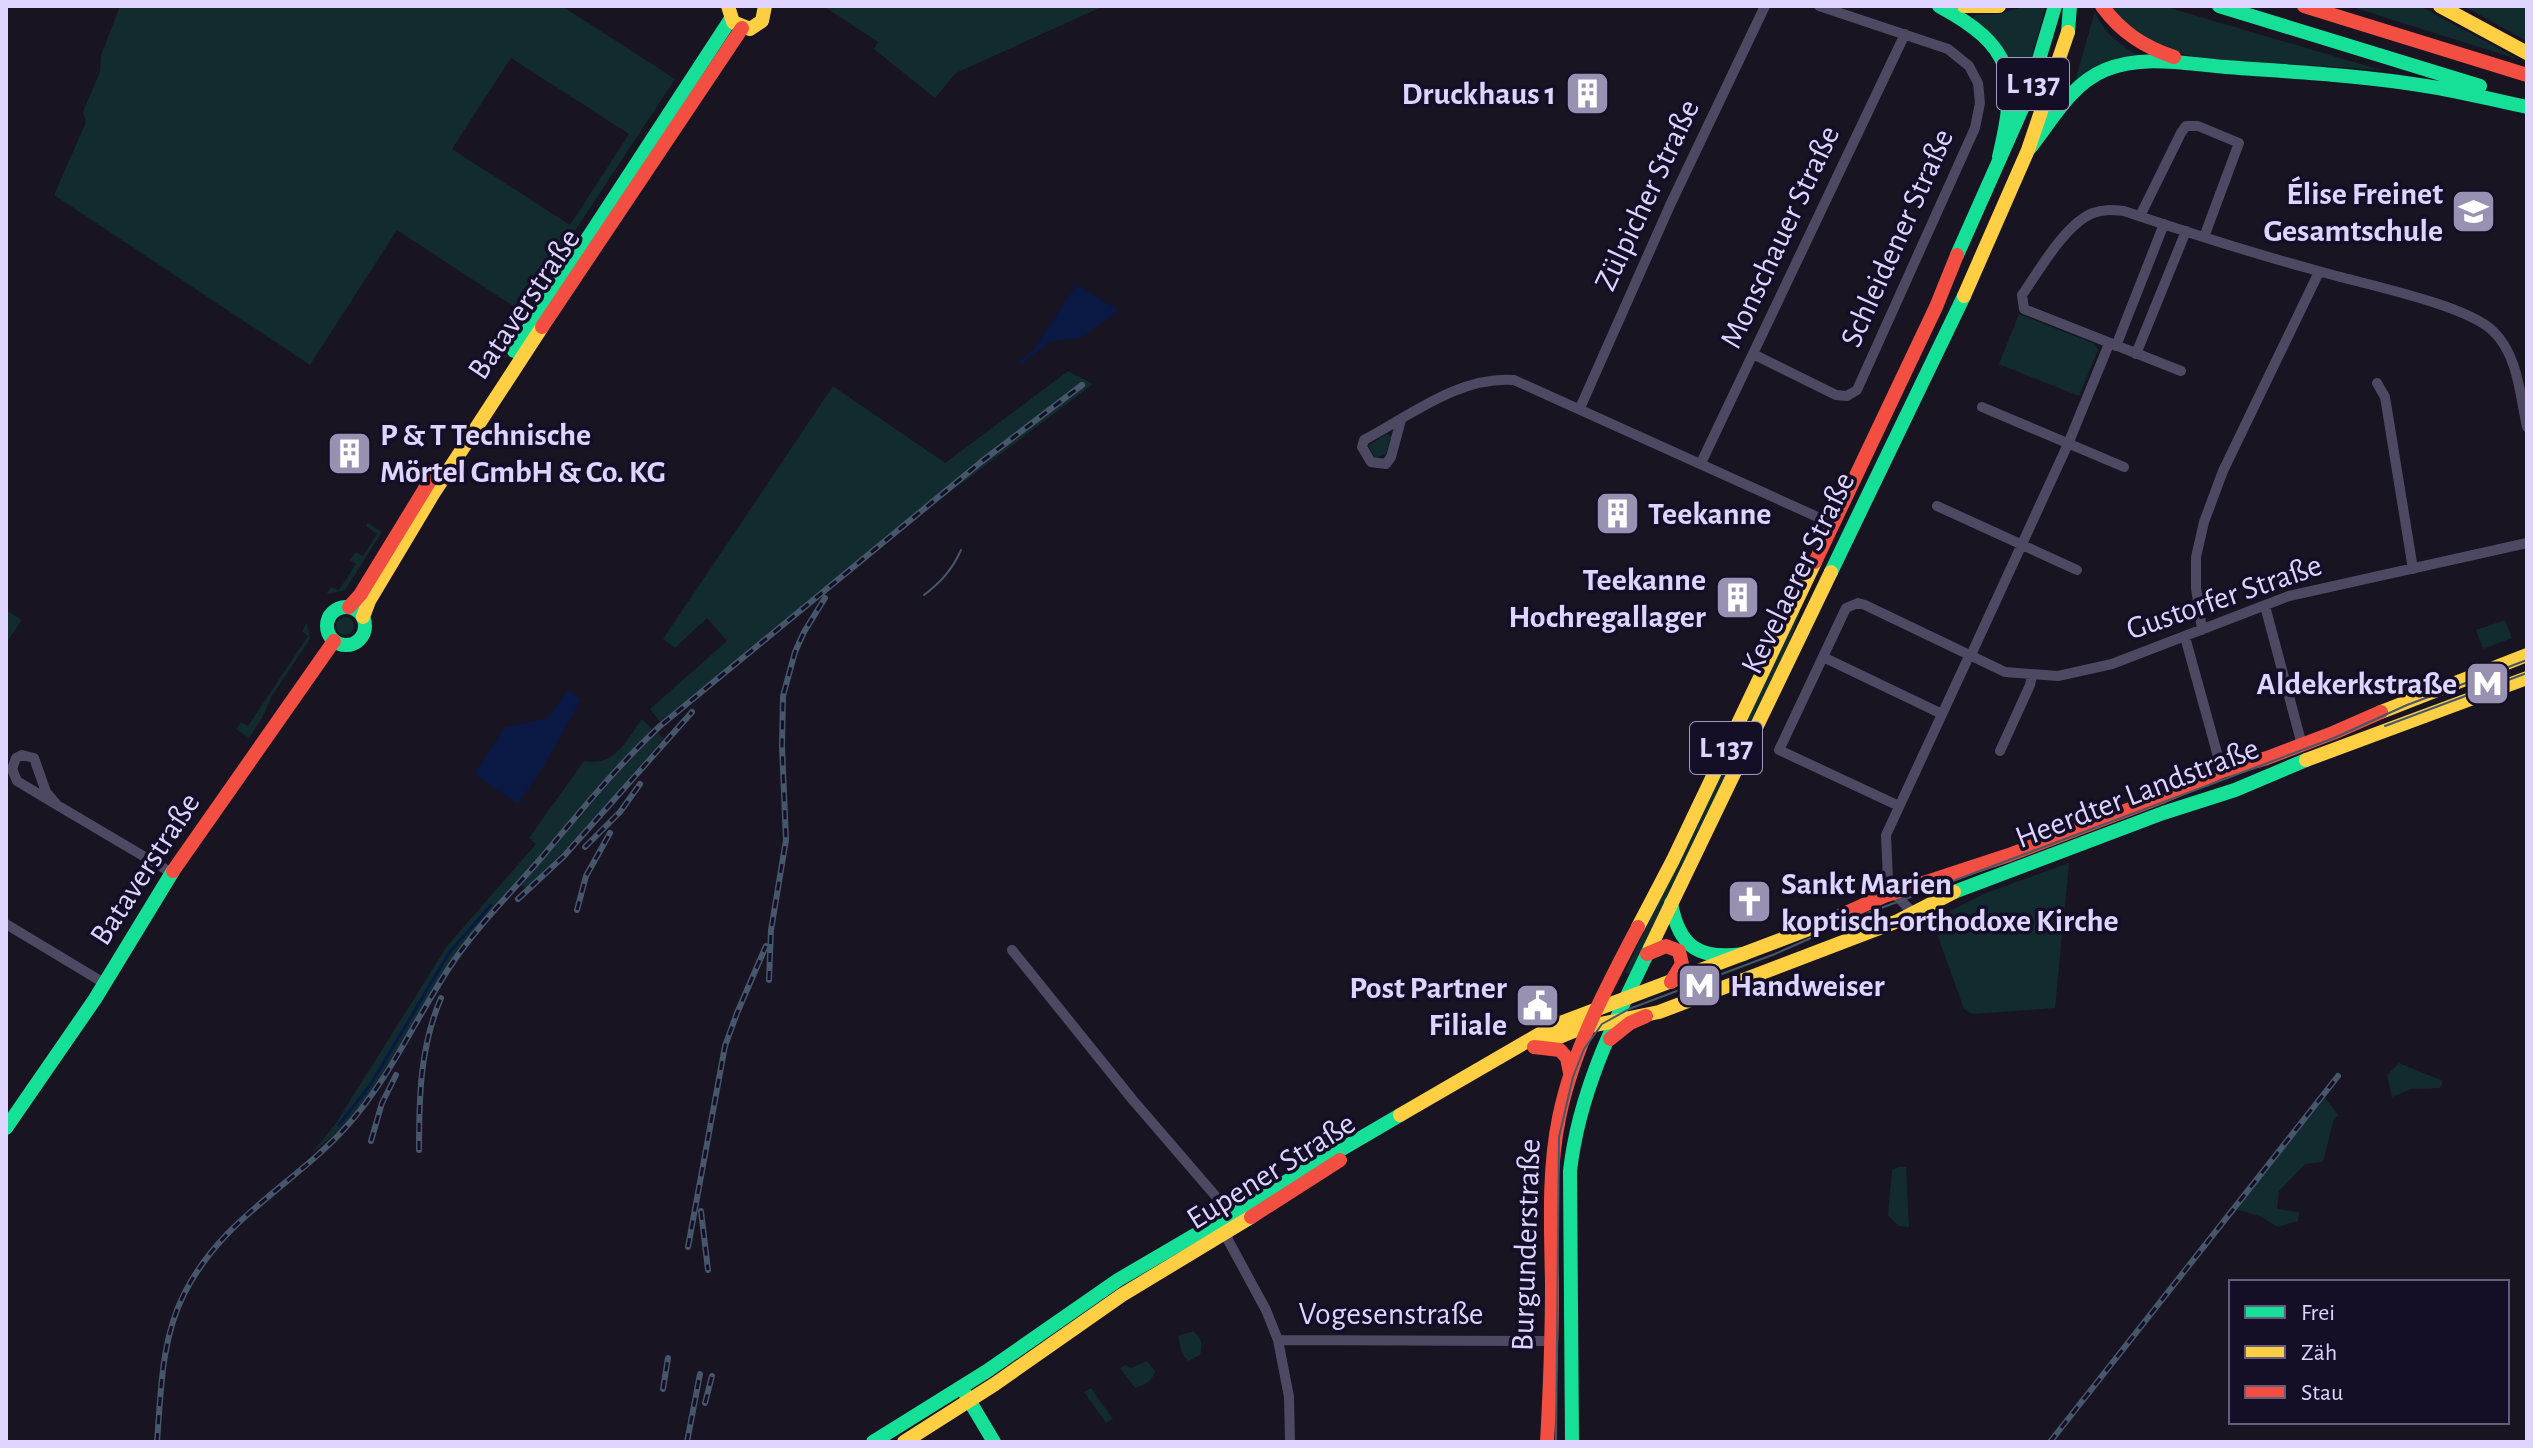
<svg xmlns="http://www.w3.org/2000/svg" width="2533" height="1448" viewBox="0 0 2533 1448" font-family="'Alegreya Sans',sans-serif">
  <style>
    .green { fill: #122b2f; fill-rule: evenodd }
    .water { fill: #091943 }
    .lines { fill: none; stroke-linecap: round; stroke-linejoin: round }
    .stream { stroke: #091943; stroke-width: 3 }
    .street { stroke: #4d4962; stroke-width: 10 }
    .fast { stroke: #16e098; stroke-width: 14 }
    .slow { stroke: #ffcf43; stroke-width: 14 }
    .jam { stroke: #f24e42; stroke-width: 14 }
    .tram { stroke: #46576c; stroke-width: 2 }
    .rail-casing { stroke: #46576c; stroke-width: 6 }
    .rail { stroke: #150e27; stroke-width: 3; stroke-dasharray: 9; stroke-linecap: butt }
    .labels { text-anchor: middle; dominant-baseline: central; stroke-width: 7; stroke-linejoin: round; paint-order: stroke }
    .shield { fill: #150e27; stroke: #a299be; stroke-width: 2 }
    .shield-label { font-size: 30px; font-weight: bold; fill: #ded4ff }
    .poi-label { font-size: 32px; font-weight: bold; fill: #ded4ff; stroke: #150e27; text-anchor: end }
    .street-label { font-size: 32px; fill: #ded4ff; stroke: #150e27 }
  </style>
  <rect width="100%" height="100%" fill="#181421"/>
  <path class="green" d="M120,6h442l113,73 -166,252 -5,-3 12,-20 -119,-78 -87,135 -256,-170 32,-73 -3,-10 17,-40 1,-17zM511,58l118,76 -59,91 -118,-76z
    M823,6h281l-148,67 -21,25 -61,-49 4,-7z
    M2026,6h20l-27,94 -46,-82 2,-3 24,-1z
    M2111,6h52l218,64 -184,-12 -38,-11 -32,-19z
    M2349,6h71l100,54z
    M2463,6h64v35l-58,-32z
    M2095,11c8,22 27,35 47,47l-68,27z
    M2019,314l76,30 3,6 -19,46 -80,-32z
    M1068,371l25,13 -246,186 -187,152 -10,-13 77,-68 -20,-23 -32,30 -12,-9 170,-253 112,77z
    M1386,434l5,2 -5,18 -7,3h-4l-7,-11z
    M368,523l14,9 -37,58 -16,4 -2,-1 4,-6 8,3 17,-26 -6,-4 6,-8 7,4 14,-22 -11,-8z
    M6,610l16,10 -16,23z
    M1797,611l3,2 -14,39 -156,322 -5,-2z
    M336 626a9 9 0 1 1 18 0a9 9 0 1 1-18 0Z
    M2505,620l7,18 -29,11 -7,-19z
    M307,623l3,16 -38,57 -10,22 -13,20 -13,-9 5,-7 7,4 60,-90 -6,-5z
    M642,719l10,10 -29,30 -161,186 -96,154 -22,27 -32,27 24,-30 111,-177 89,-102 -7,-6 55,-77c32,5 41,-19 58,-42z
    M657,733l7,5 -91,104 -47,46 -5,-3 106,-122z
    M2069,863l-14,145 -82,6 -9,-5 -32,-89 54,-27z
    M2399,1063l44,18 -3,7 -29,1 -19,8 -5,-22z
    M2325,1098l14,18 -5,2 -11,44 -18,2 -26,27 -2,18 22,3 -1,9 -20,6 -19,-11 -24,-7 58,-75z
    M1898,1167h8l3,60 -10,-1 -11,-11 4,-45z
    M1193,1331c9,8 10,13 7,24l-12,6 -6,-7 -4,-18z
    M1147,1361l8,10c-3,11 -9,13 -20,17l-15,-20 5,-3 6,3z
    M1091,1388l22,31 -7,4 -22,-31z"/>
  <path class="water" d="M1076,285l43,25 -38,28 -30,3 -30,23 -4,-1 16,-13z
    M568,690l13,10 -36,64 -27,40 -44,-30 31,-47 43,-9z"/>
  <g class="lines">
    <path class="stream" d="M339,1125l32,-41 78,-131 42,-48"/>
    <path class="street" d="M2140,216l41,-83 5,-7h12l41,17 -35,94
      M2116,346l48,-122
      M1753,354l83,41 11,1 10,-6 118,-262 5,-25 -2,-20 -9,-17 -21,-17 -129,-43
      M2136,354l50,-123
      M2181,371l-157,-62 -2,-14c17,-24 43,-71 71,-82 10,-4 20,-3 31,-2 65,22 131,43 198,61 41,12 143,32 171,59 25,24 27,64 34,96
      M2377,383l8,14 28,172
      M1982,407l142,60
      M1580,408l91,-205 94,-197
      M1401,420l-10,37 -5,7 -15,-2 -9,-15 2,-7c47,-25 95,-64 150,-60l319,144
      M1701,463l204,-429
      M1937,506l140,64
      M2265,606l37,139
      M2202,630l-6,-42v-31l8,-35 19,-51 96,-199
      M2185,637l37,134
      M1971,655l97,-211 41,-100
      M1823,657l119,57
      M2000,751l30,-66 2,-9
      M57,805l-40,-24 -5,-12 4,-11 6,-3 12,3 12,34 11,13 115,68
      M1899,806l-120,-56 67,-142 12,-5 7,2 140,67 53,4 54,-12 177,-68 238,-53
      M1913,913l-19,-20 -6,-12 -2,-46 84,-181
      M6,924l98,59
      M1012,950l120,149 93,108 3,33 38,70 12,30 11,57 1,45
      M1278,1340l274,1"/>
    <path class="fast" d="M1939,6c76,41 79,71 60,151
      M2219,6l261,80
      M2068,32l2,-26
      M2030,148c22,-28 41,-64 75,-78 38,-16 82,-6 121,-3 67,5 133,8 200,19 34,5 67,14 101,21
      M1957,255l72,-162 26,-87
      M514,351l216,-331
      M1831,572l133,-276
      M327 626a19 19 0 1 1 38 0a19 19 0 1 1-38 0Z
      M1954,892l209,-79 72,-23 71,-30
      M1671,903c8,45 29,57 73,51
      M6,1128l89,-129 78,-128
      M966,1395l28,47
      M873,1442l114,-71 131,-91 282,-165
      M1572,1442l-2,-271c9,-80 45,-151 80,-223"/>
    <path class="slow" d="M728,6l5,16 17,7 12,-8 3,-15
      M1964,6h35
      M2440,6l87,47
      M1964,296l64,-146 40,-118
      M363,617l6,-16 64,-107 109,-167
      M2381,712l146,-57
      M2306,760l221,-82
      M1638,927l35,-67 142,-298
      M1650,948l181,-376
      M1535,1047l46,-19 78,-16 239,-91 56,-29
      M1400,1115l155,-90 262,-99
      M904,1442l91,-58 127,-89 129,-78"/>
    <path class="jam" d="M2102,6c19,26 42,41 72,51
      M2304,6l223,69
      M542,327l200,-299
      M1815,562l121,-255 21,-52
      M349,607l11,-12 77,-126
      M173,871l161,-230
      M1817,926l67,-30 125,-41 150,-57 63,-27 45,-13 66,-25 48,-21
      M1647,954l19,-8 13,5 3,13 -11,18
      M1610,1039l20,-16 16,-7
      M1534,1047l26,3 7,8 3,15
      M1251,1217l89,-57
      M1547,1442c3,-53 5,-106 5,-159 -1,-55 -4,-111 7,-165 14,-69 47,-130 79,-191"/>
    <path class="tram" d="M924,595c17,-13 28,-25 37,-45
      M2385,726l142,-53
      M1545,993l4,2
      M1556,1442l3,-305 14,-60 11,-28 18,-25 27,-15 146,-55 90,-40 469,-176 73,-33 120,-45"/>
    <defs>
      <path id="rail" d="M585,847l35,-35 20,-28
        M518,899l46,-43 128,-144
        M577,910l9,-34 24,-43
        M769,980l2,-50 15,-90 -4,-94 1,-50 12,-44 9,-20 21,-34
        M371,1141l11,-38 14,-28
        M419,1150c0,-53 1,-103 22,-152
        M701,1211l7,59
        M688,1247l37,-201 12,-33 29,-67
        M663,1389l5,-31
        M705,1403l7,-27
        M157,1442c4,-50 4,-102 27,-148 39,-77 109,-108 163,-168 42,-47 68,-106 102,-158 26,-40 62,-75 93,-111 38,-45 75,-91 118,-131l321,-264 101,-77
        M687,1442l13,-68
        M2050,1442l288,-366"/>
    </defs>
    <use href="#rail" class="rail-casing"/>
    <use href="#rail" class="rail"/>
  </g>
  <defs>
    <symbol id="building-square" viewBox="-11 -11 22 22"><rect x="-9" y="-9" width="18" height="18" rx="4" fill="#9991b1" stroke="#150e27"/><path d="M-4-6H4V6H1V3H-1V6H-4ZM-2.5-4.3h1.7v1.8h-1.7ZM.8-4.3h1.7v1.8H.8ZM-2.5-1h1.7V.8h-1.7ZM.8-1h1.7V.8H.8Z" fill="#fff"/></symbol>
    <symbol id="school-square" viewBox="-11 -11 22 22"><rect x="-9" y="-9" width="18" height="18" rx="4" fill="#9991b1" stroke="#150e27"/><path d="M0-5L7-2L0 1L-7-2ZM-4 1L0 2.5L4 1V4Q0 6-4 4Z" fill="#fff"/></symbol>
    <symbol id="metro-square" viewBox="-11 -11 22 22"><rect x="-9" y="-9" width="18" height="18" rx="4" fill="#9991b1" stroke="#150e27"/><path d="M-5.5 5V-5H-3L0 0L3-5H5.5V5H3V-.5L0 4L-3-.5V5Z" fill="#fff"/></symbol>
    <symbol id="church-square" viewBox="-11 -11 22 22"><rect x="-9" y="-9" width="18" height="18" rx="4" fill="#9991b1" stroke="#150e27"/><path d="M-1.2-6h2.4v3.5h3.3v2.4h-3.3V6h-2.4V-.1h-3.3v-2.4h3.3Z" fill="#fff"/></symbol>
    <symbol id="civic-square" viewBox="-11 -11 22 22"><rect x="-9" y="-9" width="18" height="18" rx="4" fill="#9991b1" stroke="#150e27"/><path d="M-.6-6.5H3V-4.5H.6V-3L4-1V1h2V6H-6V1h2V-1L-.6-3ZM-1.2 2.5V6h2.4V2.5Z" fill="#fff"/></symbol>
  </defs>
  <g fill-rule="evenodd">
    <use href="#building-square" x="1562" y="68" width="51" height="51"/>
    <use href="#school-square" x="2448" y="186" width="51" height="51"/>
    <use href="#building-square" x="324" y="428" width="51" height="51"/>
    <use href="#building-square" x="1592" y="488" width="51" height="51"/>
    <use href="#building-square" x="1712" y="572" width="51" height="51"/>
    <use href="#metro-square" x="2462" y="658" width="51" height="51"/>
    <use href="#church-square" x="1724" y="876" width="51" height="51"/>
    <use href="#metro-square" x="1674" y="960" width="51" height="51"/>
    <use href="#civic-square" x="1512" y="980" width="51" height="51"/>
  </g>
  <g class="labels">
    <g class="shield">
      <rect x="1997" y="58" width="72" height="52" rx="6"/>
      <rect x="1690" y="722" width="72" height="52" rx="6"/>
    </g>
    <g class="shield-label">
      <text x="2033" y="84">L 137</text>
      <text x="1726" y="748">L 137</text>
    </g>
    <g class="poi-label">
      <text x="1556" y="94">Druckhaus 1</text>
      <text x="2443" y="194">Élise Freinet<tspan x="2443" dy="37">Gesamtschule</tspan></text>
      <text x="380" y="435" text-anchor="start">P &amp; T Technische<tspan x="380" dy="37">Mörtel GmbH &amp; Co. KG</tspan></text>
      <text x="1648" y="514" text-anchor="start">Teekanne</text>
      <text x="1706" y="580">Teekanne<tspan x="1706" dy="37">Hochregallager</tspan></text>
      <text x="2457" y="684">Aldekerkstraße</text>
      <text x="1781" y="884" text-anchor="start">Sankt Marien<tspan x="1781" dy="37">koptisch-orthodoxe Kirche</tspan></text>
      <text x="1730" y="986" text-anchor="start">Handweiser</text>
      <text x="1507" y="988">Post Partner<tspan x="1507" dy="37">Filiale</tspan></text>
    </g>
    <g class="street-label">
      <text transform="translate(1647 195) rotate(-65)">Zülpicher Straße</text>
      <text transform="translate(1780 237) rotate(-65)">Monschauer Straße</text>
      <text transform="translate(1897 238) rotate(-66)">Schleidener Straße</text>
      <text transform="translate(524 304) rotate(-56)">Bataverstraße</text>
      <text transform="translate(1798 573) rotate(-64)">Kevelaerer Straße</text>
      <text transform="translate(2224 597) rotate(-19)">Gustorfer Straße</text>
      <text transform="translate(2137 793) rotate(-21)">Heerdter Landstraße</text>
      <text transform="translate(145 869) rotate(-57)">Bataverstraße</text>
      <text transform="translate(1271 1171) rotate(-32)">Eupener Straße</text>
      <text transform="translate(1526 1245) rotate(-88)">Burgunderstraße</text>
      <text x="1391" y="1314">Vogesenstraße</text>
    </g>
  </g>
  <rect width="2533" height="1448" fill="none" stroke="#ded4ff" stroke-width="16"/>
  <rect x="2229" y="1280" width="280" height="144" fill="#150e27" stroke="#655d7d" stroke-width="2"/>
  <rect x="2245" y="1306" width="40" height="12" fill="#16e098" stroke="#655d7d" stroke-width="2"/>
  <text x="2301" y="1320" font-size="24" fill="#ded4ff">Frei</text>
  <rect x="2245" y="1346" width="40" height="12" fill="#ffcf43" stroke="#655d7d" stroke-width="2"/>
  <text x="2301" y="1360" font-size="24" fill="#ded4ff">Zäh</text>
  <rect x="2245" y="1386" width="40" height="12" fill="#f24e42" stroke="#655d7d" stroke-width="2"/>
  <text x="2301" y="1400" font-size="24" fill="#ded4ff">Stau</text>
</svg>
